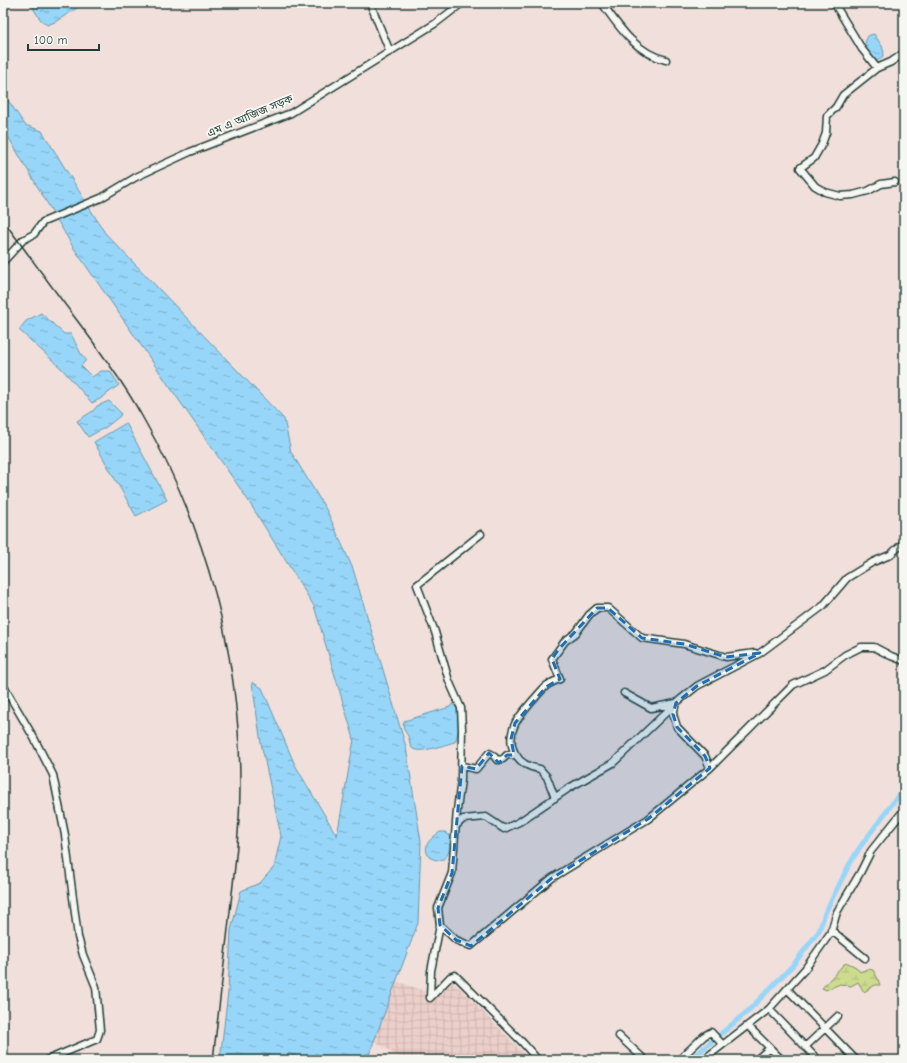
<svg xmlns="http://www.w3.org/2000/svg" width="907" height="1063" viewBox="0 0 907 1063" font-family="'Comic Neue','Noto Sans Bengali',sans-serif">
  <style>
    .industrial { fill: url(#industrial-grid) }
    .wetland { fill: url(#wetland-marsh); stroke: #768c61 }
    .water { fill: url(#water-ripples); stroke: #6799aa }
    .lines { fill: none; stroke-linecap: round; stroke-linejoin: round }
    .canal { stroke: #97d6f9; stroke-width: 5 }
    .minor-casing { stroke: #1f3d34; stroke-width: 9 }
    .minor { stroke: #f6f6f2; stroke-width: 6 }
    .rail { stroke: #1f3d34; stroke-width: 1.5 }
    .marked { fill: #1f6fb2; fill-opacity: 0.2; stroke: #1f6fb2; stroke-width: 3; stroke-dasharray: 8 5; stroke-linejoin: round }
    .labels { text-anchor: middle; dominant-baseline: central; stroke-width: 4; stroke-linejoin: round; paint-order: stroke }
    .street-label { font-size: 11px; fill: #1f3d34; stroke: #f6f6f2 }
  </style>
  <defs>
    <pattern id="industrial-grid" width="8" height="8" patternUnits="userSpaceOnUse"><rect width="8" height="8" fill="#edcfca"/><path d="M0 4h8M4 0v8" fill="none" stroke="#cbb3ae"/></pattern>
    <pattern id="wetland-marsh" width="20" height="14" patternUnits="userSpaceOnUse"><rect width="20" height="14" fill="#cddb8e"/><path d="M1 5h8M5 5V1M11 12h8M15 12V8" fill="none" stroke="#b0bd7b"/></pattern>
    <pattern id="water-ripples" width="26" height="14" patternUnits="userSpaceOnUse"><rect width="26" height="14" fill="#97d6f9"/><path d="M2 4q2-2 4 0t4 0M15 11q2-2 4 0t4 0" fill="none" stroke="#7bafca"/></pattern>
  </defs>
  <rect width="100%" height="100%" fill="#f1dfdb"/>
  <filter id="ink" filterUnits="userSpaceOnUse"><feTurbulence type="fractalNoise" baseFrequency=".025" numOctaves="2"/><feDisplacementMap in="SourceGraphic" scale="8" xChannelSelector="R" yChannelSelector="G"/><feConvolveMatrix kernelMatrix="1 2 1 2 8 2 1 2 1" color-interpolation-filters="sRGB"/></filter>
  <g filter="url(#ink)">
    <path class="industrial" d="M449,979l15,13 64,66 -3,2h-121l-30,-19 22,-60 35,12z"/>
    <path class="wetland" d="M848,963l8,4 4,5 7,-3 6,1 4,7 3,8h-5l-11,7 -6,-10 -7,4 -11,-2 -14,6 -4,-2 22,-24z"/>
    <path class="water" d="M35,3h50l-30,19 -8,3 -7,-6 -7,-11z
      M874,34l8,12 2,7 -1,3 -6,5h-2l-11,-14 3,-10 3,-2z
      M3,93l22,32 17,6 63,102 179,186 7,33 36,59 26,58 53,178 15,95 -3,81 -51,137h-147l8,-68 3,-62 10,-39 19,-8 14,-16 7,-31 -20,-93 -9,-61 10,6 33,77 42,71 17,-97 -40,-133 -68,-109 -173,-250 -70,-119z
      M41,313l23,21h7l10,20 5,6 -5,6 11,11 9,-6h9l9,14 -19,14 -8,4 -30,-34 -43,-39 7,-9z
      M109,401l12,12 -1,3 -14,11 -18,10 -11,-16 16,-10 4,-5z
      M126,423l41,77 -31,16 -42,-74z
      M452,704l4,3c6,11 3,24 -1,35 -9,2 -37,13 -43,6 -3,-4 -2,-8 -4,-12 -3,-5 -6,-8 -4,-15l46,-14z
      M440,832h5l5,4c2,15 -4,31 -21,21 -7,-12 1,-18 11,-25z"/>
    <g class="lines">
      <path class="canal" d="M904,514l-1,5 1,10
        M690,1060l58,-49 46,-47 25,-33 6,-18 24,-48 11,-18 44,-59"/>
      <defs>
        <path id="minor" d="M370,3l20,49
          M602,3c17,24 34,50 64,57
          M834,3l28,46 15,19
          M895,182l-14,2 -13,7 -15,4 -13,1 -15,-4 -10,-6 -15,-18 14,-10 8,-14 4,-11 1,-17 9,-9 7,-12 34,-27 14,-6 13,-9
          M3,262l20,-22 11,-6 9,-12 58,-24 35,-21 54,-25 101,-39 145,-90 26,-20
          M3,685l31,53 19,37 12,60 13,102 5,18 13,32 4,43 -3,9 -50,21
          M624,693l27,15 25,-5 -3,11 4,13 28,29 5,12
          M462,766l14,3 13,-16 4,2 4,5 6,-1 4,-4h7
          M555,798l-8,-21 -7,-8c-23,-3 -35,-23 -25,-45 2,-6 25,-32 31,-38 4,-3 9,-5 14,-7l-8,-20 13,-18 11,-8 13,-18 8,-7h11l34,30 42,6 42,13 29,-4
          M456,826l7,-7 23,-2 18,12 15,-7 50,-34 44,-25 63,-60 21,-17 63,-33 63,-47 24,-28 26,-16 17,-7 11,-10 3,-1
          M440,925l16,15 15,6 81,-68 96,-59 62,-51 83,-83 32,-15 20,-15 16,-8h13l17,9 13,5
          M831,930l34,28
          M787,989l69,71
          M430,998l1,-27 9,-46 -2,-17 14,-35 5,-63 4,-30 1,-51 -1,-21 -12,-27 -14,-49 -18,-47 64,-51
          M430,998l20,-21 5,-2 68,68 15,17
          M769,1009l49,51
          M748,1026l32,32
          M619,1036l26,24
          M805,1047l33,-31
          M679,1060l25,-24 7,-4 11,12
          M703,1060l66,-51 36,-40 26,-37 6,-20 23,-39 11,-22 33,-41
          M756,1060l14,-12"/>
      </defs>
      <use href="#minor" class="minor-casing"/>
      <use href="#minor" class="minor"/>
      <path class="rail" d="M3,220c24,33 48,66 73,99 23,31 47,63 66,97 65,113 98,239 98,369 0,45 -6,90 -11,135 -5,47 -11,93 -16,140"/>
    </g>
  </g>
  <path class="marked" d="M597,608h11l34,30 42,6 42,13 34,-4 -63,33 -21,17 -3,11 4,13 28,29 5,12 -62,51 -96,59 -81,68 -15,-6 -16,-15 -2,-17 14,-35 10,-107 14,3 13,-16 10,10 8,-8h7l-3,-16 4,-16 31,-36 14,-8 -8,-20 6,-9z"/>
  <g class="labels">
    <g class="street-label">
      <text transform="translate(250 116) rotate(-23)">এম এ আজিজ সড়ক</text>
    </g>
  </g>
  <rect width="907" height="1063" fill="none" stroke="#f6f6f2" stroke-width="16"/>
  <rect x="8" y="8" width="891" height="1047" fill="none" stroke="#1f3d34" stroke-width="1.5" filter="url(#ink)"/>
  <path d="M28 44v6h71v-6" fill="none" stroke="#1f3d34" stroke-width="2"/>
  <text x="34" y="44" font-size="12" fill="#1f3d34" stroke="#f6f6f2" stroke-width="3" paint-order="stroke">100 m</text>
</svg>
